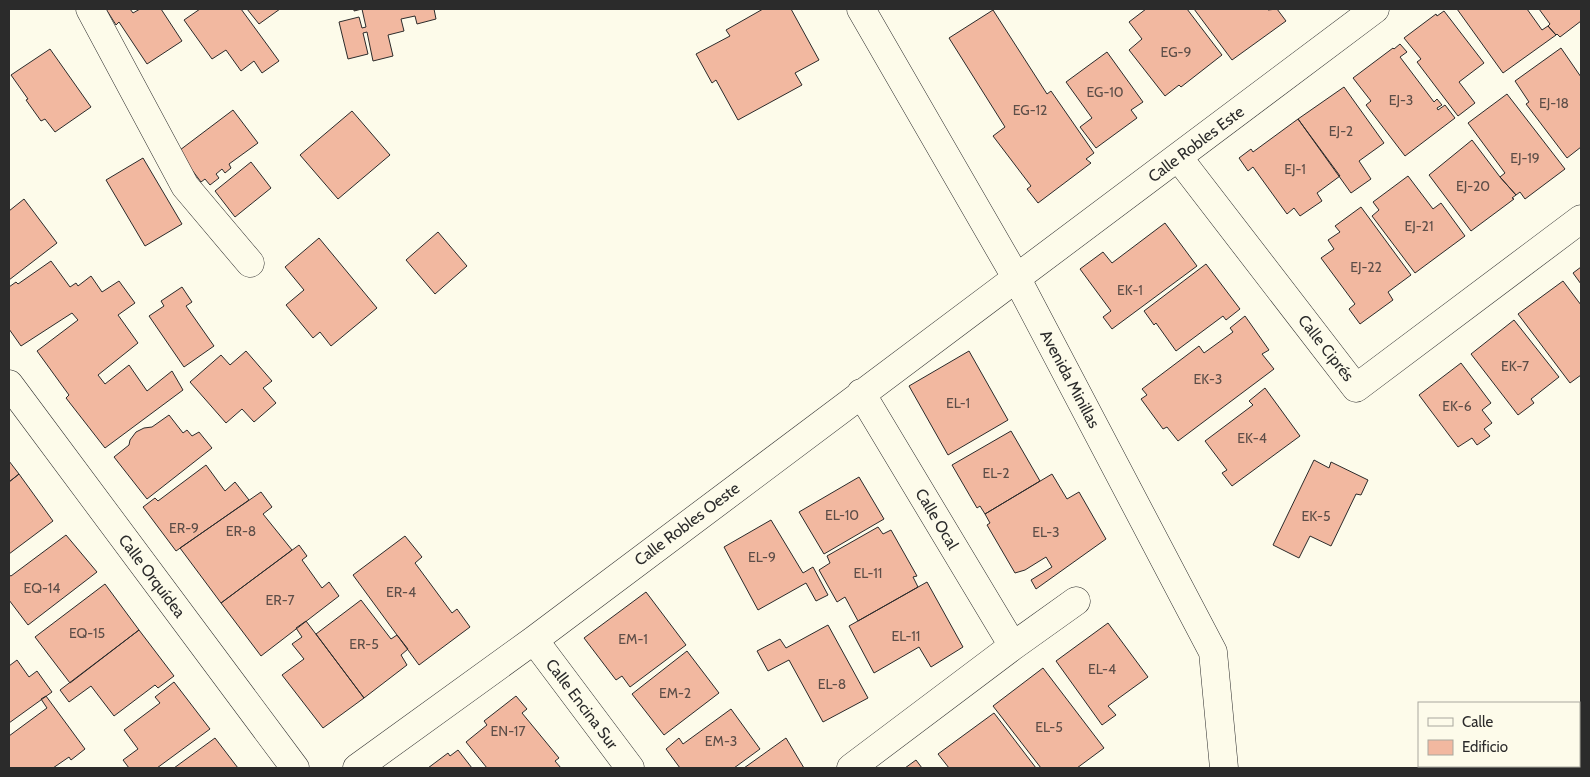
<svg xmlns="http://www.w3.org/2000/svg" width="1590" height="777" viewBox="0 0 1590 777" font-family="Cabin,sans-serif">
  <style>
    .building { fill: #f2b8a0; stroke: #2b2b2b }
    .lines { fill: none; stroke-linecap: round; stroke-linejoin: round }
    .street-casing { stroke: #2b2b2b; stroke-width: 29 }
    .secondary-casing { stroke: #2b2b2b; stroke-width: 29 }
    .street { stroke: #fdfbea; stroke-width: 28 }
    .secondary { stroke: #fdfbea; stroke-width: 28 }
    .labels { text-anchor: middle; dominant-baseline: central; stroke-width: 4; stroke-linejoin: round; paint-order: stroke }
    .number-label { font-size: 14px; fill: #5d4e48 }
    .street-label { font-size: 16px; fill: #2b2b2b; stroke: #fdfbea }
  </style>
  <rect width="100%" height="100%" fill="#fdfbea"/>
  <path class="building" d="M106,9h24l3,4 7,-4h21l21,32 -35,23 -28,-42 -3,3z
    M200,9h41l38,52 -17,12 -8,-12 -13,10 -15,-21 -14,9 -28,-39z
    M247,9h33l-21,15z
    M354,9h80l2,10 -19,5 -2,-8 -14,3 3,12 -16,4 5,21 -20,5 -6,-29 -4,1 5,21 -20,5 -9,-37 20,-5 3,11 4,-1 -4,-18 -8,2z
    M763,9h28l28,51 -24,13 7,12 -64,35 -22,-40 -4,3 -16,-29 34,-18 -4,-6z
    M1146,9h41l35,46 -41,32 -2,-2 -14,11 -36,-46 13,-11 -13,-17z
    M1194,9h73l1,1 9,-1 9,12 -54,39z
    M1457,9h70l15,21 6,-4 8,9 -53,38z
    M1539,9h42v12l-21,16 -3,-3 -1,1 -8,-9 2,-2z
    M993,10l54,84 4,-3 43,62 -8,6 5,4 -53,40 -11,-14 4,-3 -38,-50 12,-9 -56,-89z
    M1444,11l40,52 -25,19 16,21 -17,13 -41,-54 4,-3 -17,-21 32,-24 1,2z
    M1400,44l7,8 -7,5 34,45 3,-3 5,6 -5,3 1,2 7,-5 10,13 -50,38 -39,-51 5,-4 -18,-23 40,-30 1,1z
    M1561,48l20,29v70l-14,11 -41,-54 3,-2 -14,-21z
    M50,49l41,58 -36,25 -10,-13 -4,2 -15,-21 2,-1 -17,-24z
    M1107,52l36,50 -12,8 6,8 -41,30 -16,-21 12,-9 -26,-36z
    M1344,87l40,56 -25,18 12,18 -20,14 -53,-74z
    M1507,94l58,75 -40,30 -5,-7 -4,3 -16,-18 5,-4 -37,-50z
    M233,110l25,33 -29,21 2,4 -6,5 -3,-4 -6,5 3,4 -9,7 -5,-6 -4,3 -21,-28v-4z
    M352,111l38,44 -52,44 -38,-44z
    M1298,119l42,57 -23,17 5,8 -22,15 -6,-8 -7,6 -34,-47 -5,4 -9,-13 12,-9 2,3z
    M1472,140l28,37 16,18 -4,3 2,1 -43,32 -42,-56z
    M143,158l39,66 -37,22 -39,-66z
    M251,162l20,26 -36,29 -20,-26z
    M1408,176l25,33 8,-6 24,33 -50,37 -43,-57 7,-6 -6,-8z
    M24,199l33,44 -48,37v-69z
    M1361,207l50,68 -23,17 5,8 -33,24 -11,-15 6,-5 -34,-46 13,-9 -6,-9 12,-8 -5,-6z
    M1165,223l32,43 -85,63 -9,-12 8,-6 -31,-42 23,-17 9,11z
    M438,232l29,34 -32,28 -29,-34z
    M319,238l58,70 -46,38 -11,-14 -7,6 -27,-33 18,-15 -19,-23z
    M51,261l19,26 6,-4 2,3 13,-10 11,16 17,-11 16,22 -17,12 20,28 -40,32 7,9 24,-19 18,26 25,-20 11,19 -78,58 -39,-50 3,-3 -32,-44 41,-31 -6,-7 -51,33 -12,-17v-42l7,-5 2,2z
    M1206,264l34,45 -14,11 -3,-4 -47,35 -20,-28 -2,2 -10,-14z
    M1581,267v17l-8,-11z
    M1563,281l18,24v70l-11,8 -52,-69z
    M182,287l10,15 -6,4 28,40 -30,21 -35,-51 15,-10 -3,-5z
    M1245,316l24,34 -7,4 12,15 -96,72 -11,-14 -4,2 -22,-30 6,-4 -5,-6 57,-43 5,7 29,-21 -3,-4z
    M1514,320l45,57 -28,22 3,4 -16,12 -47,-61z
    M246,351l26,30 -9,7 13,15 -22,19 -12,-13 -16,14 -36,-41 31,-27 9,10z
    M969,351l39,69 -60,35 -39,-69z
    M1461,363l30,40 -9,7 10,13 -8,6 6,7 -13,9 -5,-7 -14,9 -39,-52z
    M1265,388l35,48 -68,50 -10,-13 5,-3 -22,-29 48,-36 -4,-4z
    M169,415l14,18 4,-3 5,6 7,-4 13,16 -65,51 -33,-42 15,-12 1,-5 6,-8 8,-4 8,-1z
    M1011,431l29,50 -55,33 -5,-8 -3,2 -25,-43z
    M1314,460l15,8 2,-6 37,18 -7,15 -5,-1 -25,52 -21,-10 -11,22 -26,-13z
    M9,461l10,13 -10,8z
    M206,465l19,26 10,-9 14,18 -73,51 -33,-44 12,-9 3,3z
    M19,474l34,47 -44,33v-72z
    M1052,474l15,25 12,-7 27,47 -70,50 -5,-9 21,-13 -6,-10 -21,13 -10,3 -28,-48 3,-2 -5,-9z
    M859,477l25,42 -60,35 -25,-42z
    M261,492l11,15 -9,7 29,36 -71,53 -41,-55z
    M771,520l32,53 10,-6 15,28 -12,6 -10,-18 -48,27 -34,-63z
    M878,527l5,7 8,-4 26,46 -4,1 5,10 -60,34 -13,-24 -8,5 -18,-32 11,-7 -3,-7z
    M66,535l31,37 -69,53 -19,-25v-25l2,1z
    M405,536l17,21 -7,6 37,50 5,-4 13,18 -51,38 -66,-90z
    M299,545l8,11 -5,4 20,28 7,-6 10,14 -78,60 -40,-53z
    M927,582l36,65 -32,20 -12,-20 -45,26 -25,-47z
    M105,584l34,46 -69,53 -35,-46z
    M646,592l40,53 -56,42 -8,-11 -6,4 -32,-42z
    M361,600l30,39 6,-4 11,14 -7,6 6,10 -43,33 -48,-64z
    M306,621l58,77 -41,30 -41,-53 22,-16 -12,-15 10,-7 -6,-9z
    M1108,623l40,54 -40,29 8,9 -14,10 -46,-64z
    M828,625l40,73 -45,24 -34,-62 -21,11 -11,-20 23,-12 6,9z
    M139,630l35,46 -16,12 -3,-3 -41,31 -23,-30 -22,16 -9,-12z
    M687,651l32,42 -55,42 -32,-41z
    M17,660l12,17 8,-6 15,21 -43,31v-57z
    M1043,668l61,80 -27,20h-36l-48,-62z
    M174,682l36,47 -53,39h-28l-6,-8 15,-11 -14,-19 36,-27 -5,-6z
    M46,696l39,53 -14,11 -2,-3 -16,11h-44v-32l38,-28 -6,-9z
    M516,696l11,13 -5,4 37,45 -4,3 6,7h-74l-21,-26 21,-17 -3,-4z
    M731,709l29,40 -26,19h-54l-14,-19 13,-11 4,6z
    M994,713l42,55h-87l-11,-14z
    M215,738l23,30h-64z
    M786,738l18,30h-60z
    M458,750l14,18h-44l20,-15 2,3z
    M916,760l6,8h-17z"/>
  <g class="lines">
    <defs>
      <path id="street" d="M90,9l95,177 65,77
        M1178,157l178,231 225,-169
        M9,384l286,384
        M861,393l152,253
        M534,640l96,128
        M357,768l177,-128 841,-631
        M851,768l162,-122 63,-45"/>
      <path id="secondary" d="M861,9l156,270 196,373 11,116"/>
    </defs>
    <use href="#street" class="street-casing"/>
    <use href="#secondary" class="secondary-casing"/>
    <use href="#street" class="street"/>
    <use href="#secondary" class="secondary"/>
  </g>
  <g class="labels">
    <g class="number-label">
      <text x="1176" y="52">EG-9</text>
      <text x="1105" y="92">EG-10</text>
      <text x="1401" y="100">EJ-3</text>
      <text x="1554" y="103">EJ-18</text>
      <text x="1030" y="110">EG-12</text>
      <text x="1341" y="131">EJ-2</text>
      <text x="1525" y="158">EJ-19</text>
      <text x="1295" y="169">EJ-1</text>
      <text x="1473" y="186">EJ-20</text>
      <text x="1419" y="226">EJ-21</text>
      <text x="1366" y="267">EJ-22</text>
      <text x="1130" y="290">EK-1</text>
      <text x="1515" y="366">EK-7</text>
      <text x="1208" y="379">EK-3</text>
      <text x="958" y="403">EL-1</text>
      <text x="1457" y="406">EK-6</text>
      <text x="1252" y="438">EK-4</text>
      <text x="996" y="473">EL-2</text>
      <text x="842" y="515">EL-10</text>
      <text x="1316" y="516">EK-5</text>
      <text x="184" y="528">ER-9</text>
      <text x="241" y="531">ER-8</text>
      <text x="1046" y="532">EL-3</text>
      <text x="762" y="557">EL-9</text>
      <text x="868" y="573">EL-11</text>
      <text x="42" y="588">EQ-14</text>
      <text x="401" y="592">ER-4</text>
      <text x="280" y="600">ER-7</text>
      <text x="87" y="633">EQ-15</text>
      <text x="906" y="636">EL-11</text>
      <text x="633" y="639">EM-1</text>
      <text x="364" y="644">ER-5</text>
      <text x="1102" y="669">EL-4</text>
      <text x="832" y="684">EL-8</text>
      <text x="675" y="693">EM-2</text>
      <text x="1049" y="727">EL-5</text>
      <text x="508" y="731">EN-17</text>
      <text x="721" y="741">EM-3</text>
    </g>
    <g class="street-label">
      <text transform="translate(1196 144) rotate(-37)">Calle Robles Este</text>
      <text transform="translate(1326 348) rotate(52)">Calle Ciprés</text>
      <text transform="translate(1070 379) rotate(62)">Avenida Minillas</text>
      <text transform="translate(937 519) rotate(59)">Calle Ocal</text>
      <text transform="translate(687 524) rotate(-37)">Calle Robles Oeste</text>
      <text transform="translate(152 576) rotate(53)">Calle Orquídea</text>
      <text transform="translate(582 704) rotate(53)">Calle Encina Sur</text>
    </g>
  </g>
  <rect width="1590" height="777" fill="none" stroke="#2b2b2b" stroke-width="20"/>
  <rect x="1418" y="702" width="162" height="65" fill="#fdfbea" stroke="#a9a89e"/>
  <rect x="1428" y="718" width="25" height="8" fill="#fdfbea" stroke="#a9a89e"/>
  <text x="1462" y="727" font-size="15" fill="#2b2b2b">Calle</text>
  <rect x="1428" y="740" width="25" height="15" fill="#f2b8a0" stroke="#a9a89e"/>
  <text x="1462" y="752" font-size="15" fill="#2b2b2b">Edificio</text>
</svg>
